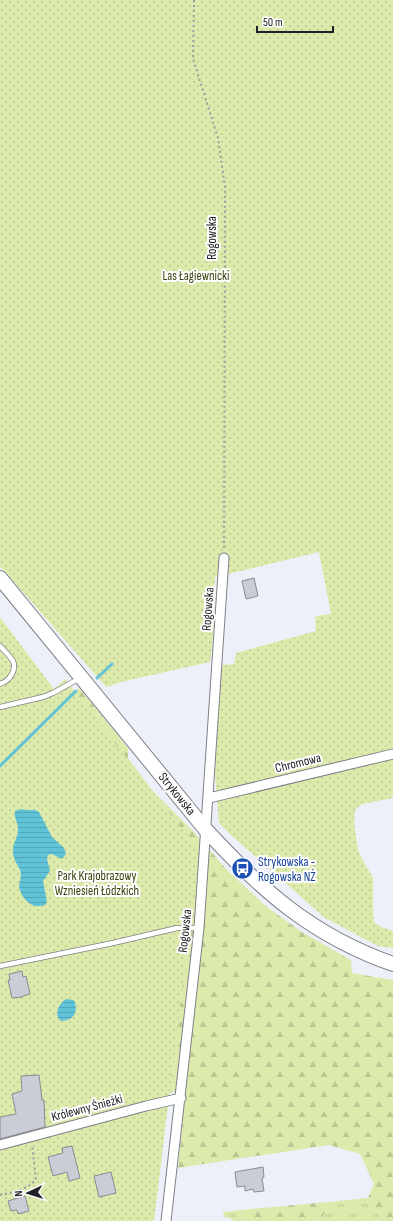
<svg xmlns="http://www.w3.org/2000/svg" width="393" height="1221" viewBox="0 0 393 1221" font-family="'Sofia Sans Condensed',sans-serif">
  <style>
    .grass { fill: url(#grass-tufts) }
    .forest { fill: url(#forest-firs) }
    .park { fill: url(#park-dots) }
    .water { fill: url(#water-rules) }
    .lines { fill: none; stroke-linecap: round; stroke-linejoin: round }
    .stream { stroke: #61c3d7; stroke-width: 3 }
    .building { fill: #cbcdd6; stroke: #898a93 }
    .service-casing { stroke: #7e8088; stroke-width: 6 }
    .minor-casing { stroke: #7e8088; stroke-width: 11 }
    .primary-casing { stroke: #7e8088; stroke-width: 16 }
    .path { stroke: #9b9da3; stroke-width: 2; stroke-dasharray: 2 3; stroke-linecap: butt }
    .service { stroke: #fff; stroke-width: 4.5 }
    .minor { stroke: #fff; stroke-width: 9 }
    .primary { stroke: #fff; stroke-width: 14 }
    .labels { text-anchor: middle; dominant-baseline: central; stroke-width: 4; stroke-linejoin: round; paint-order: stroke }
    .street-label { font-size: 13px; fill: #212225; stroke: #fff }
    .park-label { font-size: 13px; fill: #3b440e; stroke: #fff }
    .transit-label { font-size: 13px; fill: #164399; stroke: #fff; text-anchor: start }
  </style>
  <defs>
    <pattern id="grass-tufts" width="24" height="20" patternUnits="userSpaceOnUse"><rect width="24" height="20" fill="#dceaab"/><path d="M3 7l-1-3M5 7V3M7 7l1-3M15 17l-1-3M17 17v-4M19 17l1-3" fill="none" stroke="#bcc893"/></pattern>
    <pattern id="forest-firs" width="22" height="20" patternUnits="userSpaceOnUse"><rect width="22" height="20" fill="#dceaab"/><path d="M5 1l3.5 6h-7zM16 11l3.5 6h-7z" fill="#bcc893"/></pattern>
    <pattern id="park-dots" width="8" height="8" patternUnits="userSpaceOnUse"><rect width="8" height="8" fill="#dceaab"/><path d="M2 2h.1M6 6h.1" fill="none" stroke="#bcc893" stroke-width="1.8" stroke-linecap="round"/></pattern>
    <pattern id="water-rules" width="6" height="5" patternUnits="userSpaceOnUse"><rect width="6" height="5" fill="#61c3d7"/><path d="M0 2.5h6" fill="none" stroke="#54a7b8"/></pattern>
  </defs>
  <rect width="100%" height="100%" fill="#eef0f9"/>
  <path class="grass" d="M368,1198l12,16 -2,7h-66l11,-4 5,-15z
    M241,1210l6,11h-14l-3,-3 -6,-1 -1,-5z"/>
  <path class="forest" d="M79,688l49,60v10l24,32 41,41 35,40 39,36 35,25 49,28 1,13 41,7v241h-15l2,-7 -12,-16 6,-14 -14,-30 -31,-9 -151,23 8,-80 -120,36 -66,-197v-163z
    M328,1202l-5,15 -11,4h-65l-6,-11z"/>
  <path class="park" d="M0,0h393v798l-31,6 -7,6 -1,12 3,22 2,9 14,25v29l1,15 7,5 12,4v17l-15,-2 -53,-28 -92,-81 -14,-14 -4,-48 6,-110 13,-1 2,-11 80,-22 -1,-15 16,-2 -12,-62 -104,25 -2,62 -3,23 -85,19 -19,6 -106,-121z
    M0,617l54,72 11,-10 134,172 -45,370h-154z"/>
  <path class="water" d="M22,809c6,3 11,-1 17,3l13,25 12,11 2,6 -4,5 -10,-5 -4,1 -1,4 3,12 -7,10 4,21 -2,3c-4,1 -9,2 -13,0 -6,-3 -13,-12 -13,-20 1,-5 3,-10 1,-15 -3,-7 -8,-12 -7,-20 0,-8 5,-12 5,-21 0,-7 -4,-10 -3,-18z
    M66,999l7,1 2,2c3,12 -2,18 -14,19 -8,-7 -2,-17 5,-22z"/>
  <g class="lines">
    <path class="stream" d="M97,678l15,-14
      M0,766l76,-75"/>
  </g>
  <path class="building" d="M254,578l4,18 -12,3 -4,-18z
    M22,971l1,6 3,-1 4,18 -7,2 -1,1 -10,1 -4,-18h2l-1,-6z
    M39,1075l3,25h2l1,27 -45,12v-22l16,-3 -4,-20 10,-3 -1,-15z
    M72,1146l8,32 -11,3 -2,-9 -14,4 -5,-19 15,-4 -1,-5z
    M263,1167l1,10 -2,1 2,13 -10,1 -1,-3 -8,2v-5l-8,1 -2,-15z
    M111,1172l5,21 -17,4 -5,-21z
    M25,1196l4,15 -11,3 -1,-4 -6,1 -3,-10z"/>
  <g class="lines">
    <defs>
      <path id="service" d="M0,646c4,4 10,10 13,15 4,10 -4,20 -13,23
        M0,707l43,-10 10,-4 27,-15
        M0,966l113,-23 64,-15h22"/>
      <path id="minor" d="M209,798l184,-44
        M0,1145l146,-39 35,-8
        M166,1221l33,-293 25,-370"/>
      <path id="primary" d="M0,578l206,252c56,61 107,106 187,134"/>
    </defs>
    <use href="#service" class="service-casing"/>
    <use href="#minor" class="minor-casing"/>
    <use href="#primary" class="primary-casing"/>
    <path class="path" d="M194,0l-1,59 25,79 7,49 -1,362
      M0,1195c13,-3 28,-5 36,-16l-4,-34"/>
    <use href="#service" class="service"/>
    <use href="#minor" class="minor"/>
    <use href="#primary" class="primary"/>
  </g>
  <defs>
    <symbol id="bus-disc" viewBox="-11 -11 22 22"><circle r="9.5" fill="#1a4fb4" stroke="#fff"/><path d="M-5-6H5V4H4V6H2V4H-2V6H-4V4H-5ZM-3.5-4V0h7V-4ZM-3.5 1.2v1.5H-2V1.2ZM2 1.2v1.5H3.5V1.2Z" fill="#fff"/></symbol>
  </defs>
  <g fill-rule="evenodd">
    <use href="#bus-disc" x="230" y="856" width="25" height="25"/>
  </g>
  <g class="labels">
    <g class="street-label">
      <text transform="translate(212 238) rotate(-90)">Rogowska</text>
      <text transform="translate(208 609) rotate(-86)">Rogowska</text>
      <text transform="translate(298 763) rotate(-14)">Chromowa</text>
      <text transform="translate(177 794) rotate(51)">Strykowska</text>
      <text transform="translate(185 931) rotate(-84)">Rogowska</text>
      <text transform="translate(87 1108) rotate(-15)">Królewny Śnieżki</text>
    </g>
    <g class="park-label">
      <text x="196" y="276">Las Łagiewnicki</text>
      <text x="97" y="876">Park Krajobrazowy<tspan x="97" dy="15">Wzniesień Łódzkich</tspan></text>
    </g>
    <g class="transit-label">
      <text x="258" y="862">Strykowska -<tspan x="258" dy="15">Rogowska NŻ</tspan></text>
    </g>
  </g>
  <g transform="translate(28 1193) rotate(266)" stroke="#ffffff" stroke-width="3" paint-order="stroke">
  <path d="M0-3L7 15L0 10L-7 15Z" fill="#212225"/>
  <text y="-6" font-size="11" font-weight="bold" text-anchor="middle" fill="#212225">N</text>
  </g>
  <path d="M257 26v6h76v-6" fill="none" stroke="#212225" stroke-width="2"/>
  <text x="263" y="26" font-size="12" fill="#212225" stroke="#ffffff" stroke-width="3" paint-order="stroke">50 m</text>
</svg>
